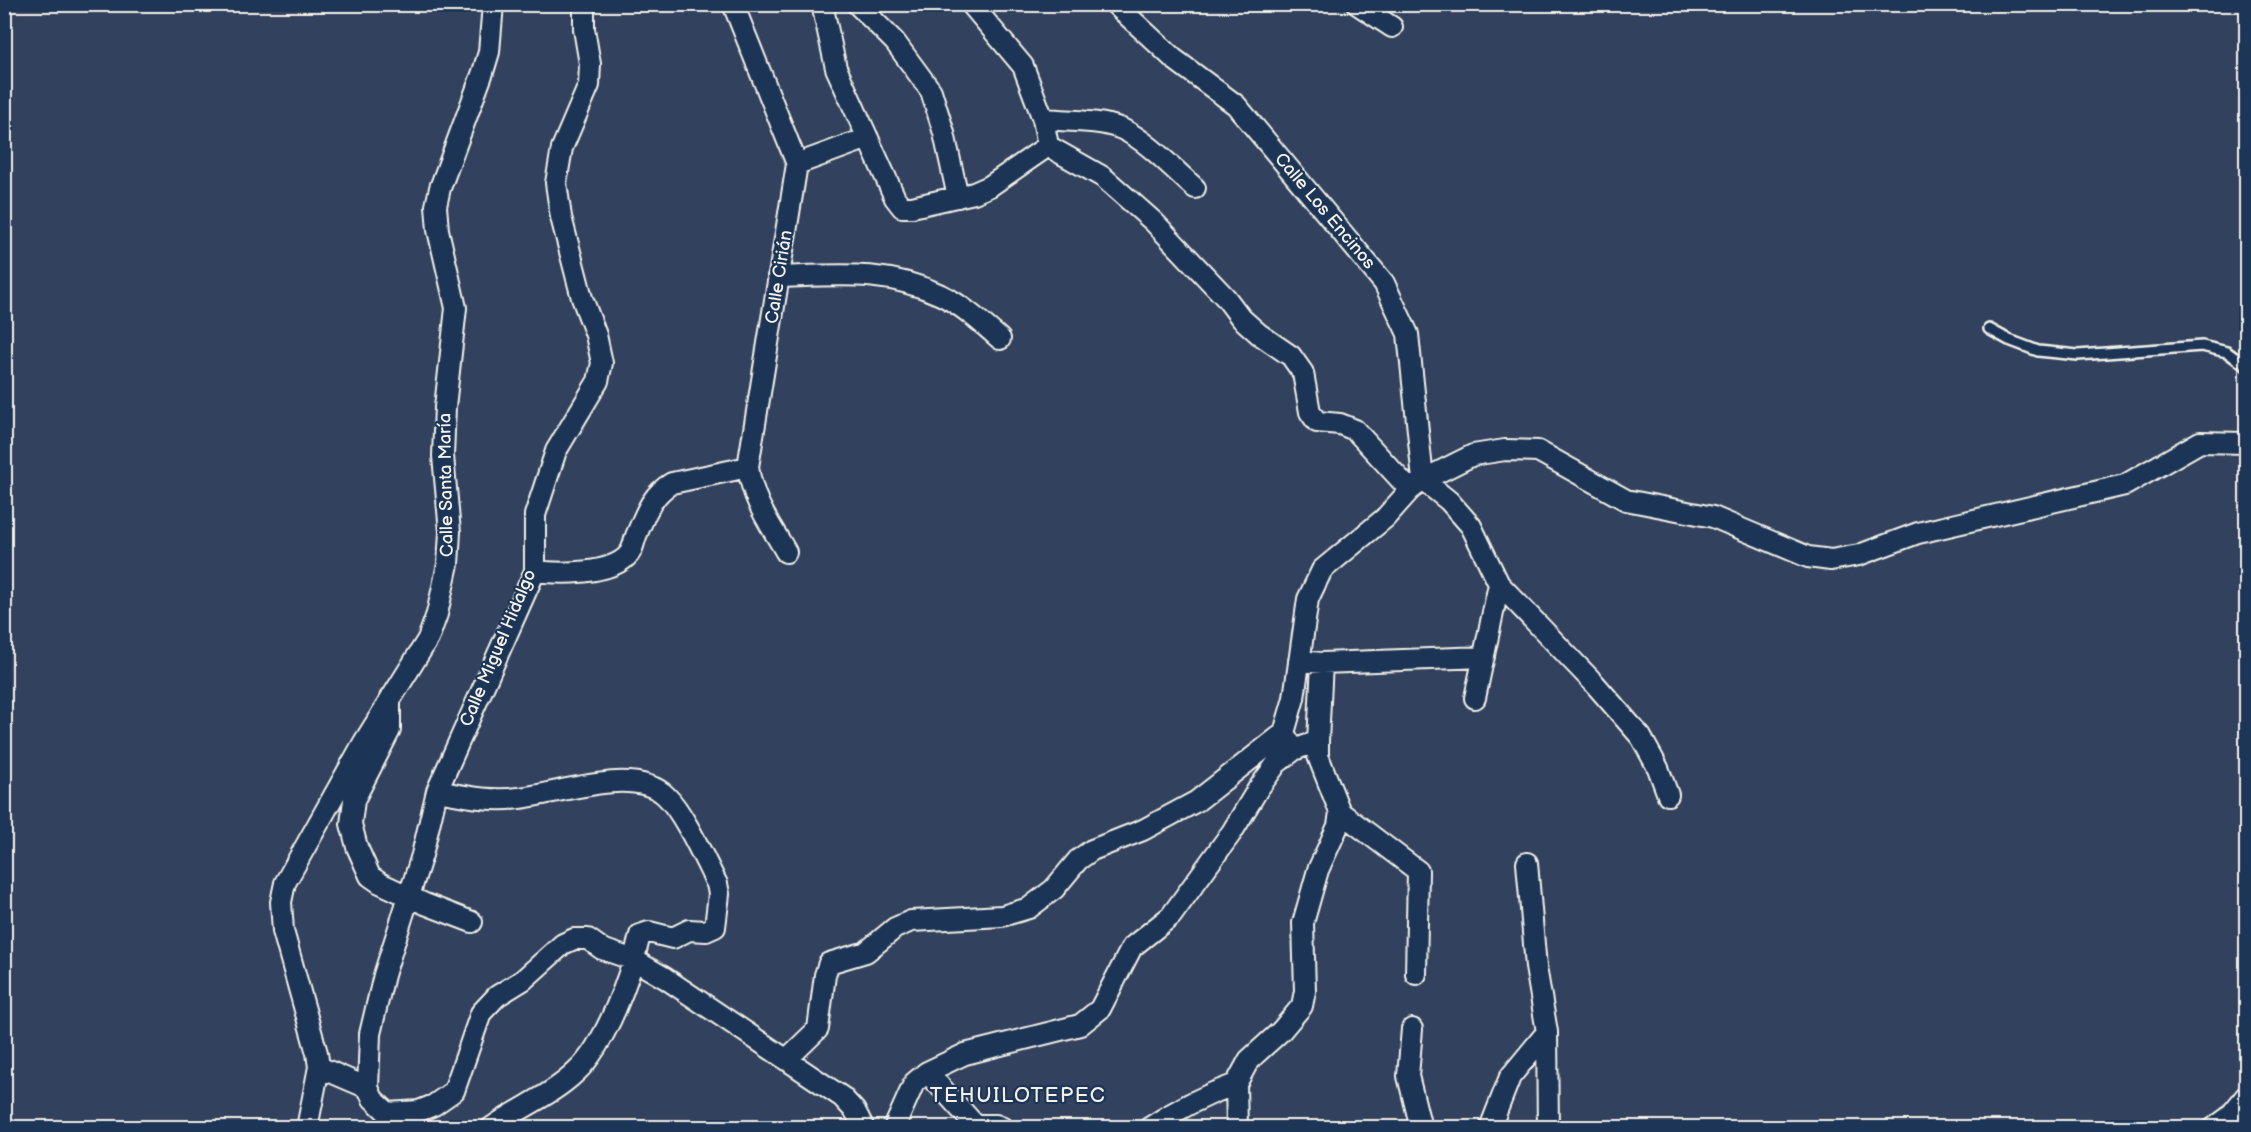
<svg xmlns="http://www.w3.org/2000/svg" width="2251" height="1132" viewBox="0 0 2251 1132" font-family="'Balsamiq Sans',sans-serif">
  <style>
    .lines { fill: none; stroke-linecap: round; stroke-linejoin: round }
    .service-casing { stroke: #f4f1e8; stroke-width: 14 }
    .minor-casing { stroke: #f4f1e8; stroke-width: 24 }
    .service { stroke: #1d3557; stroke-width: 9 }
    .minor { stroke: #1d3557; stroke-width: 20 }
    .labels { text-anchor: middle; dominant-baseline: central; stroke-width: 4.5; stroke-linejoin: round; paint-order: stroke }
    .street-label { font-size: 18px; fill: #f4f1e8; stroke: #1d3557 }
    .quarter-label { font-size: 21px; letter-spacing: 1.5px; fill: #f4f1e8; stroke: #1d3557 }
  </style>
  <rect width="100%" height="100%" fill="#32425e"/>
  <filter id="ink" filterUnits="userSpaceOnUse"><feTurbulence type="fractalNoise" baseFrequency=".0167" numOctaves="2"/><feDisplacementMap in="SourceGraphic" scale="12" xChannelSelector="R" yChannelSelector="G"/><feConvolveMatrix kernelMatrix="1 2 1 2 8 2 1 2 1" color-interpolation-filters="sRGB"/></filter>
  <g filter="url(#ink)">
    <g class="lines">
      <defs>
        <path id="service" d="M1989,329l20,11 29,11 40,4 124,-9 25,6 19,14"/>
        <path id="minor" d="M733,4l64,160 -49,303c5,35 21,55 38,85
          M822,4l14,64 59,130 7,9h10l62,-14 16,-7 58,-40
          M857,4l38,38 36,49 13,42 14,64
          M971,4l52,62 20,53 5,27 55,31 51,45 72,76 15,20 18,16 32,22 12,17 7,39 7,10 23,2 15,6 55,60
          M1115,4l59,55 62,46 148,178 24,51 15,146
          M1357,4l35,23
          M1043,119c23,2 58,1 79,10 27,13 50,39 73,59
          M797,164l71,-26
          M778,277c59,-2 107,-8 163,18 21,10 41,28 59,44
          M1423,480l26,21 22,25 28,58 95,99 47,54 17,31 10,27
          M535,571c24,3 77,4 94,-17 4,-5 5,-12 7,-18 9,-21 15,-41 36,-53l76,-16
          M1299,661l23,2 162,-6
          M390,698v32l-36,70 -3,24 6,23 13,29 10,7 45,21 47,18
          M1475,698l24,-114
          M1318,741l4,-78
          M437,791c28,5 54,11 82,7 40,-4 115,-33 147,-2 18,17 39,65 51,88l2,10 -4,33 -9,4 -17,-1 -16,8 -24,-6 -9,3c-9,39 -34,110 -64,137 -24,23 -57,36 -85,56
          M1340,812l78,59 -2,103
          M1527,863l9,104 11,65 1,96
          M1412,1029l-4,47 13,52
          M786,1060l32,-31 7,-54 4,-12 37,-11 29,-24 16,-7 91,-5 27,-8 25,-19 24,-29 14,-10 51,-20 54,-29 87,-68
          M319,1067l49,21
          M927,1072l48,53h21l7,3
          M388,1113l31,-2 15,-6 20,-14 27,-78 16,-17 26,-16 40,-36 11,-5h14l14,10 32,11 31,18 177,119 13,14 9,17
          M307,1128l12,-61 -2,-14 -34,-122 -2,-29 4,-19 79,-141 64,-103 9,-25 11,-50 2,-32 -7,-76 2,-49 11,-99 -18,-78 -2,-24 4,-18 43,-116 6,-20 4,-48
          M389,1128l-1,-15 -15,-14 -5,-11 2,-54 14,-59 38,-120 15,-64 98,-220v-56l21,-64 42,-70 4,-18 -6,-28 -14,-37 -21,-81 -5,-34 6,-35 27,-63 1,-21 -6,-35v-25
          M894,1128l20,-45 13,-11 38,-18 115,-29 20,-16 32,-62 39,-31 61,-84 26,-43 19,-26 17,-13
          M1149,1128c28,-19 56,-33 87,-44
          M1237,1128l-1,-44 13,-24 32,-29 21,-25 3,-15 -2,-68 15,-53 20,-44 2,-14 -22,-56v-15l-24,9 -10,-17 10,-35 14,-99 14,-29 63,-52 25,-28 13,-10 50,-25 32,-5 33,1 88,49 87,17 95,40 23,3 28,-5 59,-22 207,-48 75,-43 46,1
          M1490,1128l20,-51 37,-45
          M2214,1128l15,-11 17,-21"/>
      </defs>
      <use href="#service" class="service-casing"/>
      <use href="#minor" class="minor-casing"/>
      <use href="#service" class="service"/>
      <use href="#minor" class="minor"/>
    </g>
  </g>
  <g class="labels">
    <g class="street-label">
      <text transform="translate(1325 211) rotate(50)">Calle Los Encinos</text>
      <text transform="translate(779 277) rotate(-81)">Calle Cirián</text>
      <text transform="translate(446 485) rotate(-91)">Calle Santa María</text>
      <text transform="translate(498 648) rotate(-67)">Calle Miguel Hidalgo</text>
    </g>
    <g class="quarter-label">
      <text x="1018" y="1095">TEHUILOTEPEC</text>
    </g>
  </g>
  <rect width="2251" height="1132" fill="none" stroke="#1d3557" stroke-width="24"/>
  <rect x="12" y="12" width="2227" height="1108" fill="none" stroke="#f4f1e8" stroke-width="2" filter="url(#ink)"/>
</svg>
